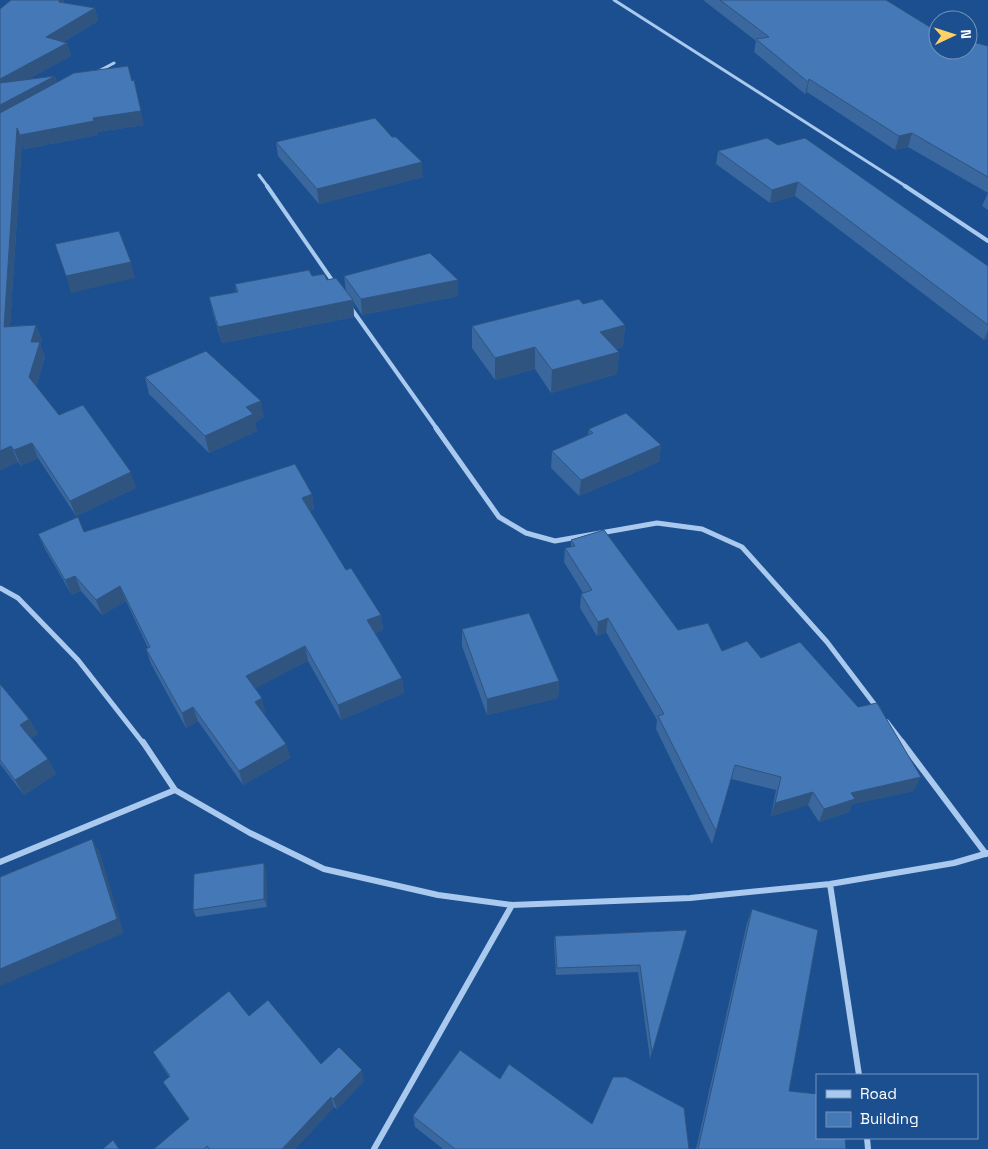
<svg xmlns="http://www.w3.org/2000/svg" width="988" height="1149" viewBox="0 0 988 1149" font-family="'Space Grotesk',sans-serif">
  <style>
    .lines { fill: none; stroke-linecap: round; stroke-linejoin: round }
    .minor-far3 { stroke: #a9c9ee; stroke-width: 3 }
    .minor-far2 { stroke: #a9c9ee; stroke-width: 4 }
    .minor-far1 { stroke: #a9c9ee; stroke-width: 5 }
    .minor { stroke: #a9c9ee; stroke-width: 6 }
    .wall { fill: #3a679d }
    .shaded-wall { fill: #305480 }
    .building { fill: #4478b7; stroke: #305480 }
  </style>
  <rect width="100%" height="100%" fill="#1b4f8f"/>
  <g class="lines">
    <path class="minor-far3" d="M614,0l293,187
      M97,72l17,-9
      M259,175l9,12"/>
    <path class="minor-far2" d="M267,186l67,97
      M905,186l83,55
      M351,308l86,121"/>
    <path class="minor-far1" d="M436,428l63,89 27,16 29,8 102,-18 45,6 40,18 85,95 51,67
      M0,588l18,10 60,62 65,83
      M887,722l16,21"/>
    <path class="minor" d="M143,742l32,48 75,43 74,36 114,26 74,10 178,-7 140,-14 124,-21 34,-10
      M902,742l84,112
      M0,862l175,-72
      M830,884l29,191
      M867,1138l1,11
      M374,1149l138,-244"/>
  </g>
  <path class="wall" d="M11,0h53v3l31,5 3,13 -35,21 4,1 4,13 -43,23 27,-3 2,7 87,42 -47,7 1,3 -74,14 -2,-7 -12,184 26,-1 6,15 -2,4 5,13 -9,30 23,28 77,73 -60,28 -38,-58 -17,8 -3,-4 -18,8z
    M703,0h183l52,50 50,-4v164l-6,-4 6,-13 -80,-46 -13,3 -88,-58 -2,2 -51,-42 2,-11z
    M276,142l147,35 -104,27 -41,-48z
    M778,145l210,121v73l-4,1 -189,-144 -25,7 -54,-39 2,-13z
    M312,276l15,4 19,11 -2,-15 114,4v16l-96,19 -9,-14 1,16 -132,26 -9,-29 -4,-17 27,-5 -1,-8z
    M583,304l42,21 -2,22 -7,2 3,3 -2,22 -66,19 -16,-24 -40,11 -23,-32v-22z
    M145,377l119,40 -9,5 2,9 -48,22 -60,-59z
    M589,429l72,16 -2,17 -80,34 -28,-28 1,-17 36,-16z
    M312,494l2,15 -4,2 36,59 35,45 2,15 -8,3 27,45 2,15 -63,27 -33,-59 -53,27 10,24 -2,2 23,30 4,14 -47,27 -45,-64 -12,7 -35,-64 -5,-15 2,-1 -22,-47 -24,14 -21,-24 -9,4 -27,-46 -7,-15 46,-2z
    M571,540l107,90 44,21 39,7 153,133 -62,13 -3,8 -30,10 -11,-17 -37,11 5,-26 -45,-11 -19,65 -56,-115 1,-9 -51,-88 -9,4 -17,-28 1,-14 2,-1 -19,-31 1,-14 6,-1z
    M462,629l97,52 -1,17 -71,17 -25,-69z
    M0,684l29,35 9,15 -7,4 17,21 8,15 -32,21 -24,-31z
    M266,871l1,36 -71,10 -3,-7z
    M752,909l37,182 57,58h-150l51,-226z
    M555,936l130,1 -35,122 -12,-87 -82,3 -2,-31z
    M249,1016l72,48 43,17 -27,28 -3,-2 -39,42h-141l35,-30 -26,-37 6,-5 -16,-25z
    M500,1079l92,45 97,25h-246l-28,-22 -2,-11z"/>
  <path class="shaded-wall" d="M59,0h5l-2,14 -3,-12z
    M95,8l3,13 -49,29 -3,-13z
    M67,43l4,13 -71,39v-16z
    M55,76l3,13 -58,32v-16z
    M809,79l-2,13 -2,2 3,-12z
    M134,80l10,45 -47,7 1,3 -74,14 -4,-14 73,-17z
    M17,128l5,14 -13,200 -5,-15z
    M912,133l-4,14 -13,3 4,-14z
    M422,162l1,15 -104,27 -2,-15z
    M798,182l-3,14 -25,7 2,-13z
    M131,262l4,16 -64,15 -5,-17z
    M458,280v16l-96,19 -1,-16z
    M353,300l1,17 -132,26 -4,-16z
    M36,325l6,15 -2,4 5,13 -11,36 -5,-16 2,-35z
    M625,325l-2,22 -24,7 1,-22z
    M988,330v9l-4,1z
    M535,347v22l-40,11v-22z
    M619,352l-2,22 -66,19 1,-23z
    M261,401l3,16 -9,5 2,9 -48,22 -4,-17 41,-29z
    M32,443l6,15 -17,8 -7,-16z
    M661,445l-2,17 -80,34 2,-16z
    M11,446l7,16 -18,8v-19z
    M131,472l5,16 -60,28 -6,-15z
    M312,494l2,15 -10,4 -2,-15z
    M75,576l6,15 -9,4 -7,-15z
    M120,586l6,15 -24,14 -6,-15z
    M381,615l2,15 -14,5 -2,-15z
    M608,618l-2,14 -9,4 1,-14z
    M305,646l3,15 -58,30 -4,-15z
    M402,678l2,15 -63,27 -3,-15z
    M559,681l-1,17 -71,17v-16z
    M262,698l3,14 -7,4 -3,-14z
    M193,707l5,14 -12,7 -4,-15z
    M29,719l9,15 -10,6 -8,-15z
    M286,744l4,14 -47,27 -4,-14z
    M48,759l8,15 -32,21 -9,-15z
    M921,777l-7,14 -62,13 -3,8 -30,10 5,-13 27,-16z
    M813,792l-5,13 -37,11 4,-13z
    M92,839l8,14 24,80 -124,53v-17z
    M264,863l2,8 1,36 -3,-8z
    M362,1070l2,11 -27,28 -4,-10z
    M331,1097l3,10 -39,42h-13z"/>
  <path class="building" d="M11,0h48v2l36,6 -49,29 21,6 -67,36v-70z
    M720,0h166l52,32v18h30v-7l5,-1 15,4v131l-76,-44 -13,3 -90,-57 -1,3 -52,-43 13,-2z
    M128,66l4,15 2,-1 7,31 -48,7 1,3 -74,14 -3,-7 -13,199 32,-2 -5,17h9l-11,35 30,38 24,-10 48,67 -61,29 -38,-58 -18,7 -3,-4 -11,5v-338l74,-40z
    M55,76l-55,29v-22z
    M375,118l17,19h4l26,25 -105,27 -41,-47z
    M767,138l11,7 27,-7 183,128v59l-190,-143 -26,8 -54,-39z
    M119,231l12,31 -65,14 -11,-32z
    M430,253l28,27 -97,19 -17,-23z
    M309,270l3,6 12,-2 3,6 9,-2 17,22 -135,27 -9,-30 29,-5 -3,-8z
    M579,299l4,5 19,-5 23,26 -25,7 19,20 -67,18 -17,-23 -40,11 -23,-32z
    M206,351l55,50 -15,6 7,7 -48,22 -60,-59z
    M626,413l35,32 -80,35 -29,-29 41,-18 -4,-4z
    M295,464l17,30 -10,4 44,72 5,-2 30,47 -14,5 35,58 -64,27 -33,-59 -59,30 16,22 -7,4 31,42 -47,27 -46,-64 -11,6 -36,-64 4,-2 -30,-61 -24,14 -21,-24 -10,4 -27,-46 40,-17 6,15z
    M604,530l74,100 30,-7 14,28 25,-10 14,17 39,-16 58,65 19,-4 44,74 -70,16 4,6 -31,10 -11,-17 -38,11 6,-26 -46,-12 -19,66 -58,-115 6,-2 -56,-96 -10,4 -17,-28 11,-4 -27,-42 10,-2 -4,-6z
    M529,613l30,68 -72,18 -25,-70z
    M0,684l29,35 -9,6 28,34 -33,21 -15,-20z
    M92,839l25,80 -117,50v-92z
    M264,863v36l-71,11 1,-36z
    M752,909l66,21 -29,161 28,3v44h28l1,11h-148z
    M687,930l-35,123 -12,-88 -83,3 -2,-32z
    M229,991l20,25 19,-16 53,64 18,-17 23,23 -29,29 -2,-2 -49,52h-72l-3,-3 -3,3h-50l35,-30 -26,-37 7,-6 -17,-24z
    M460,1050l40,29 9,-15 83,60 21,-47h13l58,31 5,41h-234l-42,-33z
    M113,1140l6,9h-16z"/>
  <rect x="816" y="1074" width="162" height="65" fill="#1b4f8f" stroke="#7695bc"/>
  <rect x="826" y="1090" width="25" height="8" fill="#a9c9ee" stroke="#7695bc"/>
  <text x="860" y="1099" font-size="15" fill="#ffffff">Road</text>
  <rect x="826" y="1112" width="25" height="15" fill="#4478b7" stroke="#7695bc"/>
  <text x="860" y="1124" font-size="15" fill="#ffffff">Building</text>
  <g transform="translate(953 35) rotate(86)"><circle r="24" fill="#1b4f8f" stroke="#7695bc"/>
  <path d="M0-4L9 19L0 12L-9 19Z" fill="#ffd166"/>
  <text y="-8" font-size="14" font-weight="bold" text-anchor="middle" fill="#ffffff">N</text>
  </g>
</svg>
